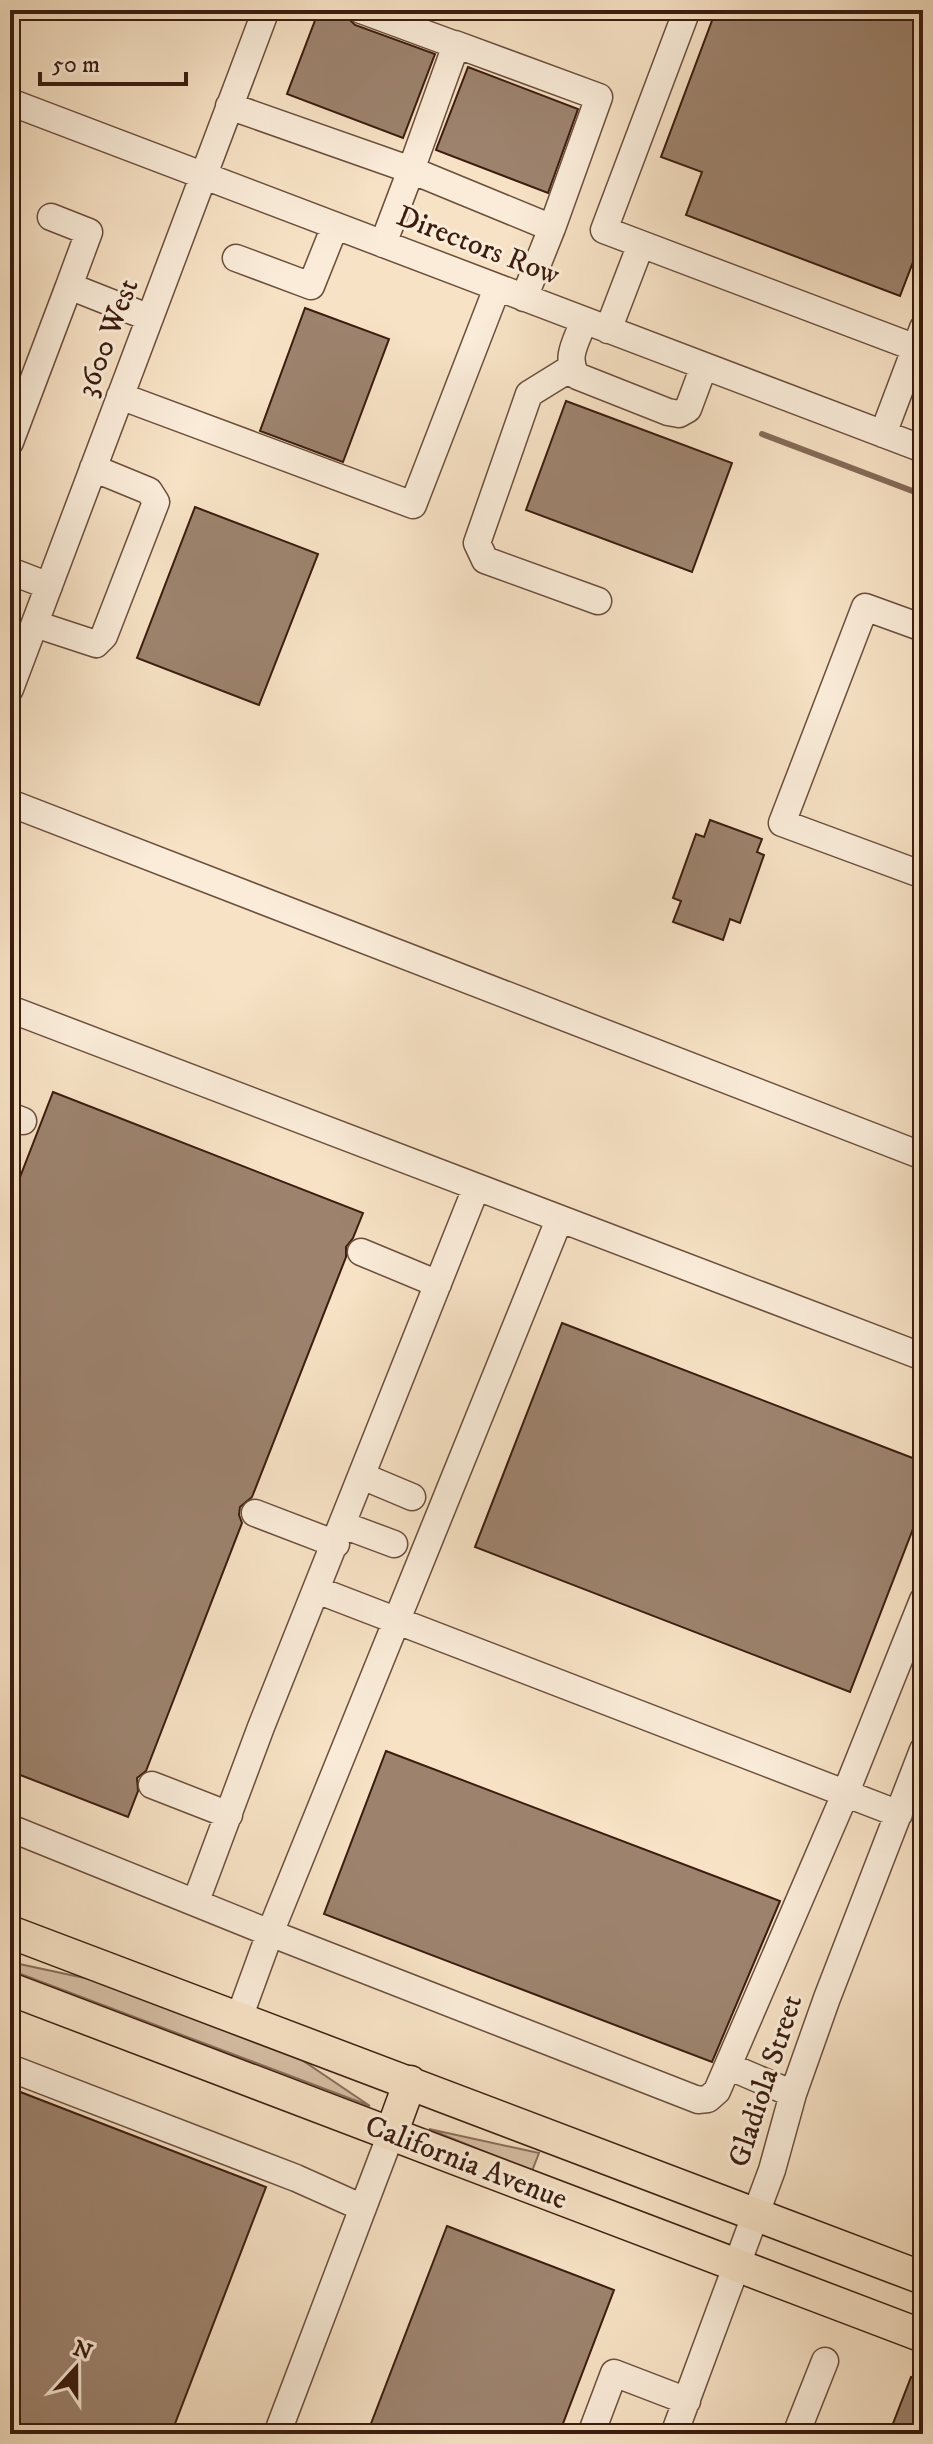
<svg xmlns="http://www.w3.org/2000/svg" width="933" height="2444" viewBox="0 0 933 2444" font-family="'IM FELL DW Pica',serif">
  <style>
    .green { fill: #d7c0a6; stroke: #896e5a; stroke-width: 2 }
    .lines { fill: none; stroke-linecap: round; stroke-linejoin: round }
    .stream { stroke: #856b57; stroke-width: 6 }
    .building { fill: #9d836e; stroke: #3b1c0f; stroke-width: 2 }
    .minor-casing { stroke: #6a4e3c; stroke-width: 29 }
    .major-casing { stroke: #3b1c0f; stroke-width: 35 }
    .minor { stroke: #faecd9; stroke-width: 26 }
    .major { stroke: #f7e2c5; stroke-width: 32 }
    .labels { text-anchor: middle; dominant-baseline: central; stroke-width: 6; stroke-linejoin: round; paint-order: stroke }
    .street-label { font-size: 30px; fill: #3b1c0f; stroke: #faecd9 }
  </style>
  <rect width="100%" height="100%" fill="#f7e2c5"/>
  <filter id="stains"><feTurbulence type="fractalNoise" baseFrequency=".0025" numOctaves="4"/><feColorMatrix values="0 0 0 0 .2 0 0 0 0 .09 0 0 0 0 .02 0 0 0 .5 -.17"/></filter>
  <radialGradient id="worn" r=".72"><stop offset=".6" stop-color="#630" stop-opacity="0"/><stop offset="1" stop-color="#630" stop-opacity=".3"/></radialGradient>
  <path class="green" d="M10,1962l112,24 168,66 80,54 -360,-136z
    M429,2129l110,24 -7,18z"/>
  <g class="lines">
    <path class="stream" d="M762,434l161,61"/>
  </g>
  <path class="building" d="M319,10h9l19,7 8,8 80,29 -32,84 -116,-44z
    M716,10h186l21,8v218l-23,60 -214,-81 16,-43 -41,-15z
    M468,67l110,42 -30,84 -112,-43z
    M305,308l84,31 -46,123 -83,-31z
    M566,401l166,62 -40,109 -166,-62z
    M195,507l123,47 -59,151 -122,-47z
    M710,820l52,19 -5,13 7,3 -24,68 -10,-4 -7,21 -50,-18 8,-21 -8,-3 23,-64 8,3z
    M53,1092l310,121 -10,25 -7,9v10l-94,240 -12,10 -1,8 3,8 -96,248 -9,7 1,13 -10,26 -118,-46v-568z
    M562,1323l361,139v41l-73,189 -375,-145z
    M386,1751l394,150 -68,161 -388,-148z
    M10,2088l256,99 -95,247h-161z
    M447,2226l167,64 -55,144h-192z
    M911,2377l12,4v53h-34z"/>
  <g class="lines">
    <defs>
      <path id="minor" d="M455,44l144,53 -47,131
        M10,102l913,347
        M229,106l182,64 45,-125 -95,-35
        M51,217l38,15 -20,54
        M383,244l28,-74 141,58 -28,70
        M641,244l275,104
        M236,258l75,28 24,-60
        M584,321c-7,19 -20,37 -7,55l91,36 11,2 9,-5 16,-43
        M608,330l33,-86 -37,-14 83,-220
        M571,368l-42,26 -52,149 8,17 113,41
        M120,396l293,109 84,-217
        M883,434l40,-106
        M10,442l59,-156 81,32
        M10,571l39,15
        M35,624l61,20 8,-8 52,-134 -7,-11 -56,-23
        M923,628l-58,-21 -83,216 141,52
        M10,689l256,-679
        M10,803l913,353
        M10,1009l913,348
        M10,1116l13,5
        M361,1252l77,32
        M362,1476l50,21
        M255,1513l81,31
        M343,1525l51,19
        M317,1590l582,224
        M152,1785l77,30
        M10,1828l260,105 289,-713
        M196,1901l65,-174 215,-539
        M239,2018l31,-85 428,167 10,-1 9,-8 129,-299 77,-192
        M728,2066l65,28
        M10,2068l286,110 67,30
        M277,2434l114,-300
        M591,2434l23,-61 73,28
        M674,2434l98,-264 21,-76 34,-96 96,-248
        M796,2434l29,-73"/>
      <path id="major" d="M10,1932l913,346
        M10,1989l913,347
        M391,2134l19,-52"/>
    </defs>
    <use href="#minor" class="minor-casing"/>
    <use href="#major" class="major-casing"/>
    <use href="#minor" class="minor"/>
    <use href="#major" class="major"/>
  </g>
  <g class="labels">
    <g class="street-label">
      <text transform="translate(478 246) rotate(21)">Directors Row</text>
      <text transform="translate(108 338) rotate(-69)">3600 West</text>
      <text transform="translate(766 2081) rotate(-72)">Gladiola Street</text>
      <text transform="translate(466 2163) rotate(21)">California Avenue</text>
    </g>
  </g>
  <rect width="933" height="2444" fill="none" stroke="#f7e2c5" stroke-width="40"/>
  <rect x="12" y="12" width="909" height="2420" fill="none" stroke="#3b1c0f" stroke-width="4"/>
  <rect x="20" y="20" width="893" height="2404" fill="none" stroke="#3b1c0f" stroke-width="2"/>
  <g transform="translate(76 2368) rotate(21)" stroke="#faecd9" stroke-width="6" paint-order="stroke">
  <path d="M0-6L14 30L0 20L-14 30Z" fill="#3b1c0f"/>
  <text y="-12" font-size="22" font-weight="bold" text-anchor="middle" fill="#3b1c0f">N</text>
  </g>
  <path d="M40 72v12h146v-12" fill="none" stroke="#3b1c0f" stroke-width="4"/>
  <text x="52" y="72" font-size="24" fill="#3b1c0f" stroke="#faecd9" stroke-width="6" paint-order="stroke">50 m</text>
  <rect width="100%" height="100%" filter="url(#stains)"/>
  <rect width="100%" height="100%" fill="url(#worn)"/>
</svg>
